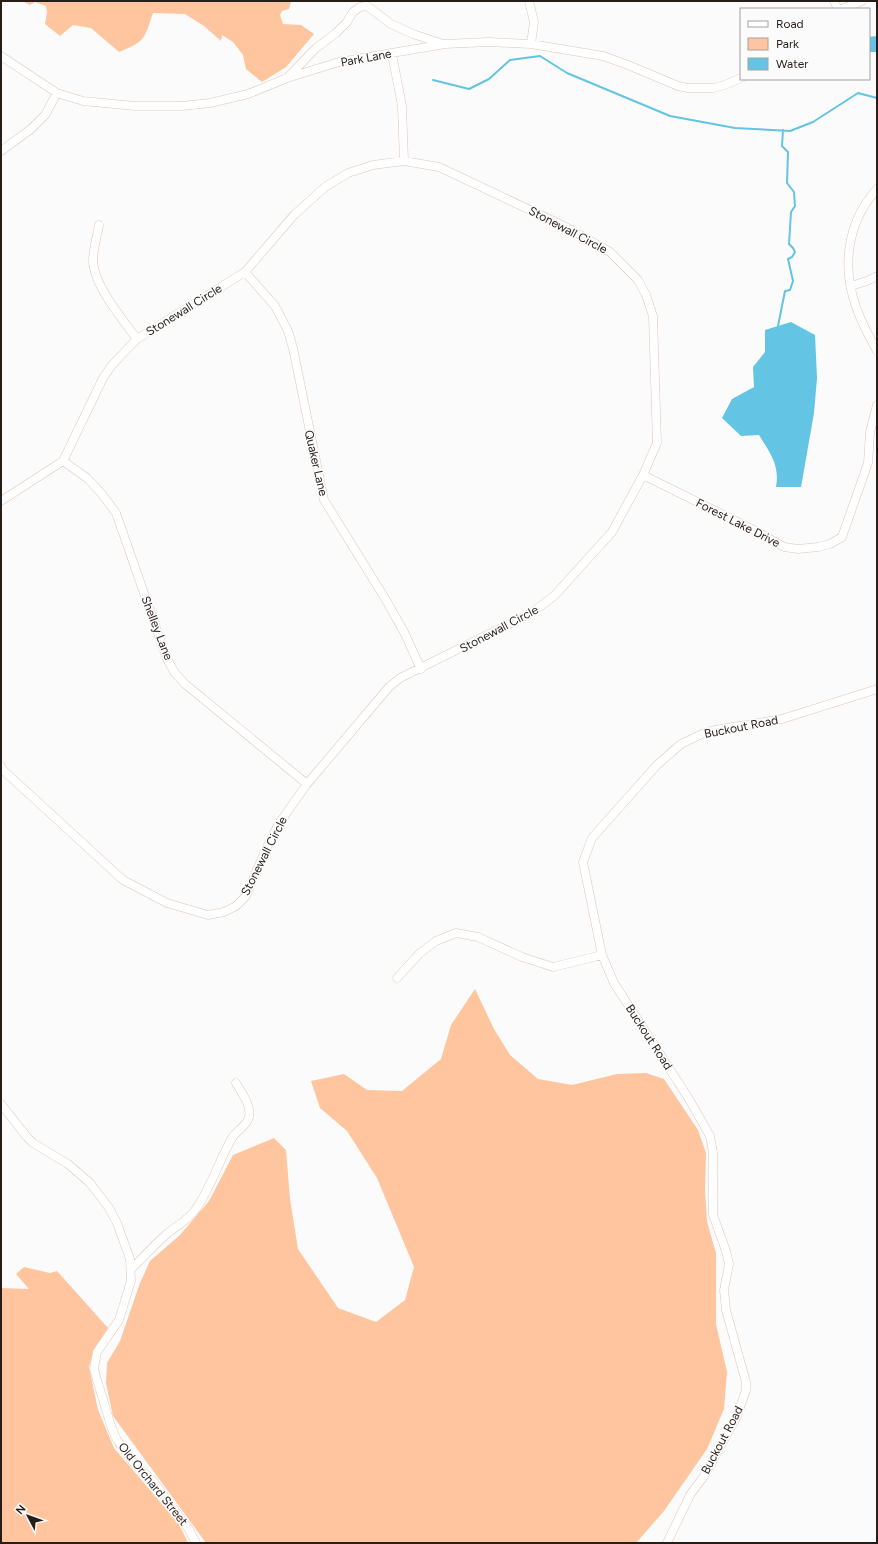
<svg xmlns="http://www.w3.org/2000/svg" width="878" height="1544" viewBox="0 0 878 1544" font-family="Figtree,sans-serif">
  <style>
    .green { fill: #fec59e }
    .water { fill: #63c4e3 }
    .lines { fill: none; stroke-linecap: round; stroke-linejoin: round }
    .stream { stroke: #63c4e3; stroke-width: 2 }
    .minor-casing { stroke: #e1c6b4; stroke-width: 9 }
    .minor { stroke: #fff; stroke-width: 8 }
    .labels { text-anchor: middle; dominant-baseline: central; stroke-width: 3.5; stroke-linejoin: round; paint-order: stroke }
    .street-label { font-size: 12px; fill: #271d17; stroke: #fbfbfb }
  </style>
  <rect width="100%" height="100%" fill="#fbfbfb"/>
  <path class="green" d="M22,1h269l-2,8 -7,2 -2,4 3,9 18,1 13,9 -28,33 -24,15 -16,-13 -3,-14 -10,-13 -11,-7 -1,6 -17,-15 -19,-12 -32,-1c-9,26 -7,28 -34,39l-28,-24 -18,-3 -13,11 -15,-12 2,-12 -1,-6 -11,-4 -5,3z
    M475,989l19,40 16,26 28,24 34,6 45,-11 29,-1 18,6 34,51 8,23 -1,37 2,32 9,31v71l11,48 -3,37 -17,40 -43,62 -28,32h-430l-93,-127 -7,-33 1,-20 13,-22 20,-58 10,-22 30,-26 29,-34 24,-46 41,-17 12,12 4,49 8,50 40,59 38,14 29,-22 9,-33 -37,-89 -30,-47 -27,-23 -9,-27 33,-7 23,16 35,1 39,-32 10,-34z
    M24,1267l26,6 7,-2 51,57 -14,21 -5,18 9,43 16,38 65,76 9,19h-187v-255l28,1 -13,-15z"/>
  <path class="water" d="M877,36v16h-8v-15z
    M791,322l24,13 2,43 -3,35 -13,74h-25c4,-22 -6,-34 -17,-52l-18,1 -19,-18 10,-19 22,-12 -1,-20 12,-15v-22z"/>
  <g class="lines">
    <path class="stream" d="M433,80l36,9 20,-10 21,-19 30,-4 27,17 103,43 65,12 55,3 23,-9 45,-29 19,5
      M778,326l7,-35 5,-1 3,-9 -5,-22 4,-2 3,-5 -2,-4 -4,-4 2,-32 4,-6 -1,-14 -7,-9 1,-31 -6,-6 1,-16"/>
    <defs>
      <path id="minor" d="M529,1l5,21 -3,22
        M834,1l4,8
        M842,9l20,-8
        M392,54l10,52 2,55
        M1,56l56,37 26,8 52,5h47l28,-3 38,-9 39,-16 52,-16 106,-18 43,-2 43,2 72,12 25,9 50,21 10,2h25l12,-3 16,-7
        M288,77l28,-29 20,-15 11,-11 6,-10 7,-5 7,-1 24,18 22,10 30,10
        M1,151l30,-22 14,-14 12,-22
        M877,189c-31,34 -36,81 -19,123 5,14 12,26 19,39
        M99,225c-2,12 -6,24 -6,36 1,25 30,59 44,78
        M245,272l30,34 13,25 5,17 31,152 62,100 18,32 17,37
        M851,286l16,-5 10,-5
        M63,461l24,17 14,15 15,20 51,146 8,14 10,11 122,100
        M643,475l111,55 30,17 14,2 20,-2 12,-3 12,-7 26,-74 2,-31 7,-27
        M1,501l62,-40 40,-83 9,-13 25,-26 108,-67 49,-57 31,-28 23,-14 25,-8 31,-4 35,6 125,59 46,26 28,28 8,15 7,21 4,127 -14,32 -31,57 -57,63 -22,17 -133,66 -11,9 -82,97 -29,41 -13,26 -19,45 -10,10 -12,6 -16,3 -41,-12 -44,-23 -120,-110 -2,-4
        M397,978l23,-25 16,-12 20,-8 22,4 44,20 31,10 49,-12
        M1,1104l26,33 6,6 35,21 22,19 19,25 8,15 13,36 1,22 -12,39 -22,32 -3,17 3,11 15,49 5,11 16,22 20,19 35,47 8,15
        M131,1269c13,-12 24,-25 37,-36 10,-8 21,-14 28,-24 15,-22 23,-48 36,-71 5,-8 15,-12 17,-21 3,-11 -8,-25 -13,-34
        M667,1543l23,-48 14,-19 33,-60 9,-26v-8l-20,-72 -2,-20 5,-26 -3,-13 -13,-36v-62l-3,-17 -21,-37 -75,-116 -12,-28 -19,-93 9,-24 65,-73 24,-21 23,-11 11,-3 67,-11 95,-30"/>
    </defs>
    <use href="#minor" class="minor-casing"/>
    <use href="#minor" class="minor"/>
  </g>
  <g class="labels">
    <g class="street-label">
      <text transform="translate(366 58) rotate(-10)">Park Lane</text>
      <text transform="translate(568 230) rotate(28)">Stonewall Circle</text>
      <text transform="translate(184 310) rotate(-32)">Stonewall Circle</text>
      <text transform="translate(316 463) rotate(77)">Quaker Lane</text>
      <text transform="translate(738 523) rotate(27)">Forest Lake Drive</text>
      <text transform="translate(157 628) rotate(69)">Shelley Lane</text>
      <text transform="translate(499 629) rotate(-28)">Stonewall Circle</text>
      <text transform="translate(741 727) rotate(-11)">Buckout Road</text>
      <text transform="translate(264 856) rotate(-63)">Stonewall Circle</text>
      <text transform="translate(649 1037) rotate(57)">Buckout Road</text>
      <text transform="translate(722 1440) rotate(-62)">Buckout Road</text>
      <text transform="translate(153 1484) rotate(51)">Old Orchard Street</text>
    </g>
  </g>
  <rect width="878" height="1544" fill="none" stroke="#271d17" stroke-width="4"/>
  <rect x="740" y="8" width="130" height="72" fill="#fbfbfb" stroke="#a6a2a0"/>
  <rect x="748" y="21" width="20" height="6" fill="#ffffff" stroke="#a6a2a0"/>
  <text x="776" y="28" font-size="12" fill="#271d17">Road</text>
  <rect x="748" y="38" width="20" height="12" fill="#fec59e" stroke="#a6a2a0"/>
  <text x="776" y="48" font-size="12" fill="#271d17">Park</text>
  <rect x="748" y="58" width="20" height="12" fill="#63c4e3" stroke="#a6a2a0"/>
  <text x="776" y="68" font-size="12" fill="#271d17">Water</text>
  <g transform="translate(28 1516) rotate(311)" stroke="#fbfbfb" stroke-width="3" paint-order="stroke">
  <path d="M0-3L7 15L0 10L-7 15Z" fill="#271d17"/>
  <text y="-6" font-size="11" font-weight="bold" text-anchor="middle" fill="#271d17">N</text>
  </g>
</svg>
